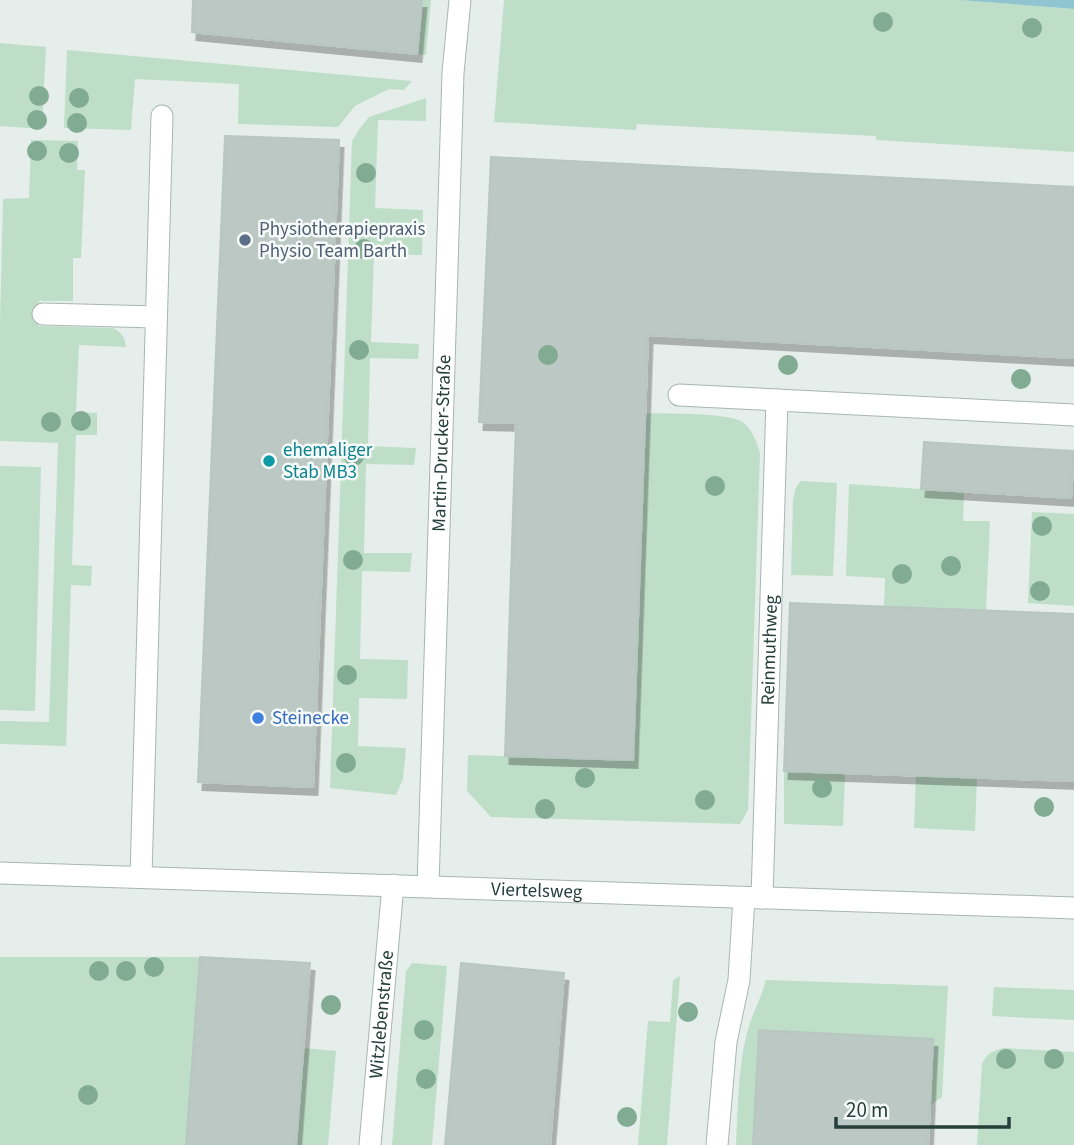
<svg xmlns="http://www.w3.org/2000/svg" width="1074" height="1145" viewBox="0 0 1074 1145" font-family="'Source Sans 3',sans-serif">
  <style>
    .green { fill: #bfdec8 }
    .water { fill: #90c5d0 }
    .building { fill: #bbc8c3; stroke: #b8c7c1; stroke-width: 2; filter: url(#shadow) }
    .lines { fill: none; stroke-linecap: round; stroke-linejoin: round }
    .lane-casing { stroke: #a8b6b1; stroke-width: 23 }
    .street-casing { stroke: #a8b6b1; stroke-width: 23 }
    .lane { stroke: #fff; stroke-width: 21 }
    .street { stroke: #fff; stroke-width: 21 }
    .tree { fill: #81ab93 }
    .service-dot { fill: #5c6f8a; stroke: #f6faf8; stroke-width: 2.5 }
    .culture-dot { fill: #0f9aa8; stroke: #f6faf8; stroke-width: 2.5 }
    .shop-dot { fill: #3f7fe0; stroke: #f6faf8; stroke-width: 2.5 }
    .labels { text-anchor: middle; dominant-baseline: central; stroke-width: 5; stroke-linejoin: round; paint-order: stroke }
    .service-label { font-size: 19px; fill: #4e5e75; stroke: #f6faf8; text-anchor: start }
    .street-label { font-size: 19px; fill: #253f39; stroke: #f6faf8 }
    .culture-label { font-size: 19px; fill: #0d838f; stroke: #f6faf8; text-anchor: start }
    .shop-label { font-size: 19px; fill: #366cbe; stroke: #f6faf8; text-anchor: start }
  </style>
  <defs>
    <filter id="shadow"><feDropShadow dx="4.5" dy="8" stdDeviation="0" flood-color="#0004"/></filter>
  </defs>
  <rect width="100%" height="100%" fill="#e5eeea"/>
  <path class="green" d="M422,0h9l-5,55 -9,-1z
    M504,0h457l113,9v143l-198,-12v-4l-239,-12 -1,6 -142,-8z
    M0,43l46,4 -4,82 -42,-3z
    M67,50l345,31 -8,9 -15,-1 -34,17 -17,21 -100,-3 1,-40 -104,-5 -4,51 -67,-2z
    M426,98v23l-48,-1 -3,88 48,2 -1,45 -48,-1 -3,88 48,2 -1,15 -48,-1 -2,88 48,2 -2,17 -48,-1 -2,89h48l-2,19 -48,-1 -2,88 48,1 -1,39 -48,-1 -1,48 48,2 -3,31 -7,16 -66,-7 22,-647 8,-13 9,-11z
    M31,140l47,1 -1,29h8l-4,88h-8v43h-34l-1,25 75,2c9,5 12,9 13,19l-47,-2 -3,67 21,1v22h-21l-4,130 20,1 -1,20 -20,-1 -5,161 -66,-2v-23l49,1 9,-279 -58,-2v-119l3,-123 26,-1z
    M645,413c20,1 86,-1 99,10 9,8 13,19 16,30l-12,357 -8,14 -249,-7 -24,-26 1,-36 165,5z
    M0,466l41,1 -6,244 -35,-1z
    M800,481l37,2 -4,93 -42,-1 2,-74 2,-11z
    M849,484l115,8 -1,29h27l-4,89 -102,-3 1,-29 -39,-2z
    M1032,512l42,2v92l-46,-3z
    M784,771l61,2 -2,53 -59,-2z
    M916,776l61,1 -2,54 -61,-3z
    M0,957h200l-14,188h-186z
    M412,963l35,3 -15,179h-40l14,-174z
    M680,976l-13,169h-29l10,-124 22,1 3,-42z
    M766,980l182,6 -6,111 -12,8 3,-66 -173,-9 -7,115h-17c2,-37 2,-84 13,-119 5,-16 13,-30 17,-46z
    M994,987l80,3v30l-82,-4z
    M303,1048l33,3 -8,94h-32z
    M1004,1048l70,4v93h-97l5,-81c5,-11 10,-13 22,-16z"/>
  <path class="water" d="M960,0h114v9z"/>
  <path class="building" d="M193,0h229l-5,54 -225,-22z
    M225,136l114,4 -26,647 -115,-5z
    M491,157l583,30v171l-426,-23 -15,425 -128,-4 11,-333 -37,-1z
    M924,442l150,9 -3,47 -150,-9z
    M790,603l284,11v167l-290,-10z
    M200,957l110,6 -14,182h-110z
    M461,963l103,10 -14,172h-105z
    M759,1030l174,9 -5,106h-175z"/>
  <g class="lines">
    <defs>
      <path id="lane" d="M43,314l113,3
        M141,877l21,-761
        M717,1145l9,-103 13,-62 5,-82"/>
      <g id="street">
        <path d="M679,395l98,5"/>
        <path id="s1" d="M0,873l1074,35"/>
        <path id="s2" d="M428,886l25,-813 7,-73"/>
        <path id="s3" d="M762,898l15,-498 297,15"/>
        <path id="s4" d="M370,1145l23,-260"/>
      </g>
    </defs>
    <use href="#lane" class="lane-casing"/>
    <use href="#street" class="street-casing"/>
    <use href="#lane" class="lane"/>
    <use href="#street" class="street"/>
  </g>
  <g class="tree">
    <circle cx="883" cy="22" r="10"/>
    <circle cx="1032" cy="28" r="10"/>
    <circle cx="39" cy="96" r="10"/>
    <circle cx="79" cy="98" r="10"/>
    <circle cx="37" cy="120" r="10"/>
    <circle cx="77" cy="123" r="10"/>
    <circle cx="37" cy="151" r="10"/>
    <circle cx="69" cy="153" r="10"/>
    <circle cx="366" cy="173" r="10"/>
    <circle cx="364" cy="249" r="10"/>
    <circle cx="359" cy="350" r="10"/>
    <circle cx="548" cy="355" r="10"/>
    <circle cx="788" cy="365" r="10"/>
    <circle cx="1021" cy="379" r="10"/>
    <circle cx="81" cy="421" r="10"/>
    <circle cx="51" cy="422" r="10"/>
    <circle cx="354" cy="456" r="10"/>
    <circle cx="715" cy="486" r="10"/>
    <circle cx="1042" cy="526" r="10"/>
    <circle cx="353" cy="560" r="10"/>
    <circle cx="951" cy="566" r="10"/>
    <circle cx="902" cy="574" r="10"/>
    <circle cx="1040" cy="591" r="10"/>
    <circle cx="347" cy="675" r="10"/>
    <circle cx="346" cy="763" r="10"/>
    <circle cx="585" cy="778" r="10"/>
    <circle cx="822" cy="788" r="10"/>
    <circle cx="705" cy="800" r="10"/>
    <circle cx="1044" cy="807" r="10"/>
    <circle cx="545" cy="809" r="10"/>
    <circle cx="154" cy="967" r="10"/>
    <circle cx="99" cy="971" r="10"/>
    <circle cx="126" cy="971" r="10"/>
    <circle cx="331" cy="1005" r="10"/>
    <circle cx="688" cy="1012" r="10"/>
    <circle cx="424" cy="1030" r="10"/>
    <circle cx="1006" cy="1059" r="10"/>
    <circle cx="1054" cy="1059" r="10"/>
    <circle cx="426" cy="1079" r="10"/>
    <circle cx="88" cy="1095" r="10"/>
    <circle cx="627" cy="1117" r="10"/>
  </g>
  <circle class="service-dot" cx="245" cy="240" r="7"/>
  <circle class="culture-dot" cx="269" cy="461" r="7"/>
  <circle class="shop-dot" cx="258" cy="718" r="7"/>
  <g class="labels">
    <g class="service-label">
      <text x="259" y="229">Physiotherapiepraxis<tspan x="259" dy="22">Physio Team Barth</tspan></text>
    </g>
    <g class="street-label">
      <text stroke="none"><textPath href="#s2" startOffset="443">Martin-Drucker-Straße</textPath></text>
      <text stroke="none"><textPath href="#s3" startOffset="248">Reinmuthweg</textPath></text>
      <text stroke="none"><textPath href="#s1" startOffset="537">Viertelsweg</textPath></text>
      <text stroke="none"><textPath href="#s4" startOffset="131">Witzlebenstraße</textPath></text>
    </g>
    <g class="culture-label">
      <text x="283" y="450">ehemaliger<tspan x="283" dy="22">Stab MB3</tspan></text>
    </g>
    <g class="shop-label">
      <text x="272" y="718">Steinecke</text>
    </g>
  </g>
  <path d="M836 1117v10h173v-10" fill="none" stroke="#253f39" stroke-width="3.5"/>
  <text x="846" y="1117" font-size="21" fill="#253f39" stroke="#f6faf8" stroke-width="5" paint-order="stroke">20 m</text>
</svg>
